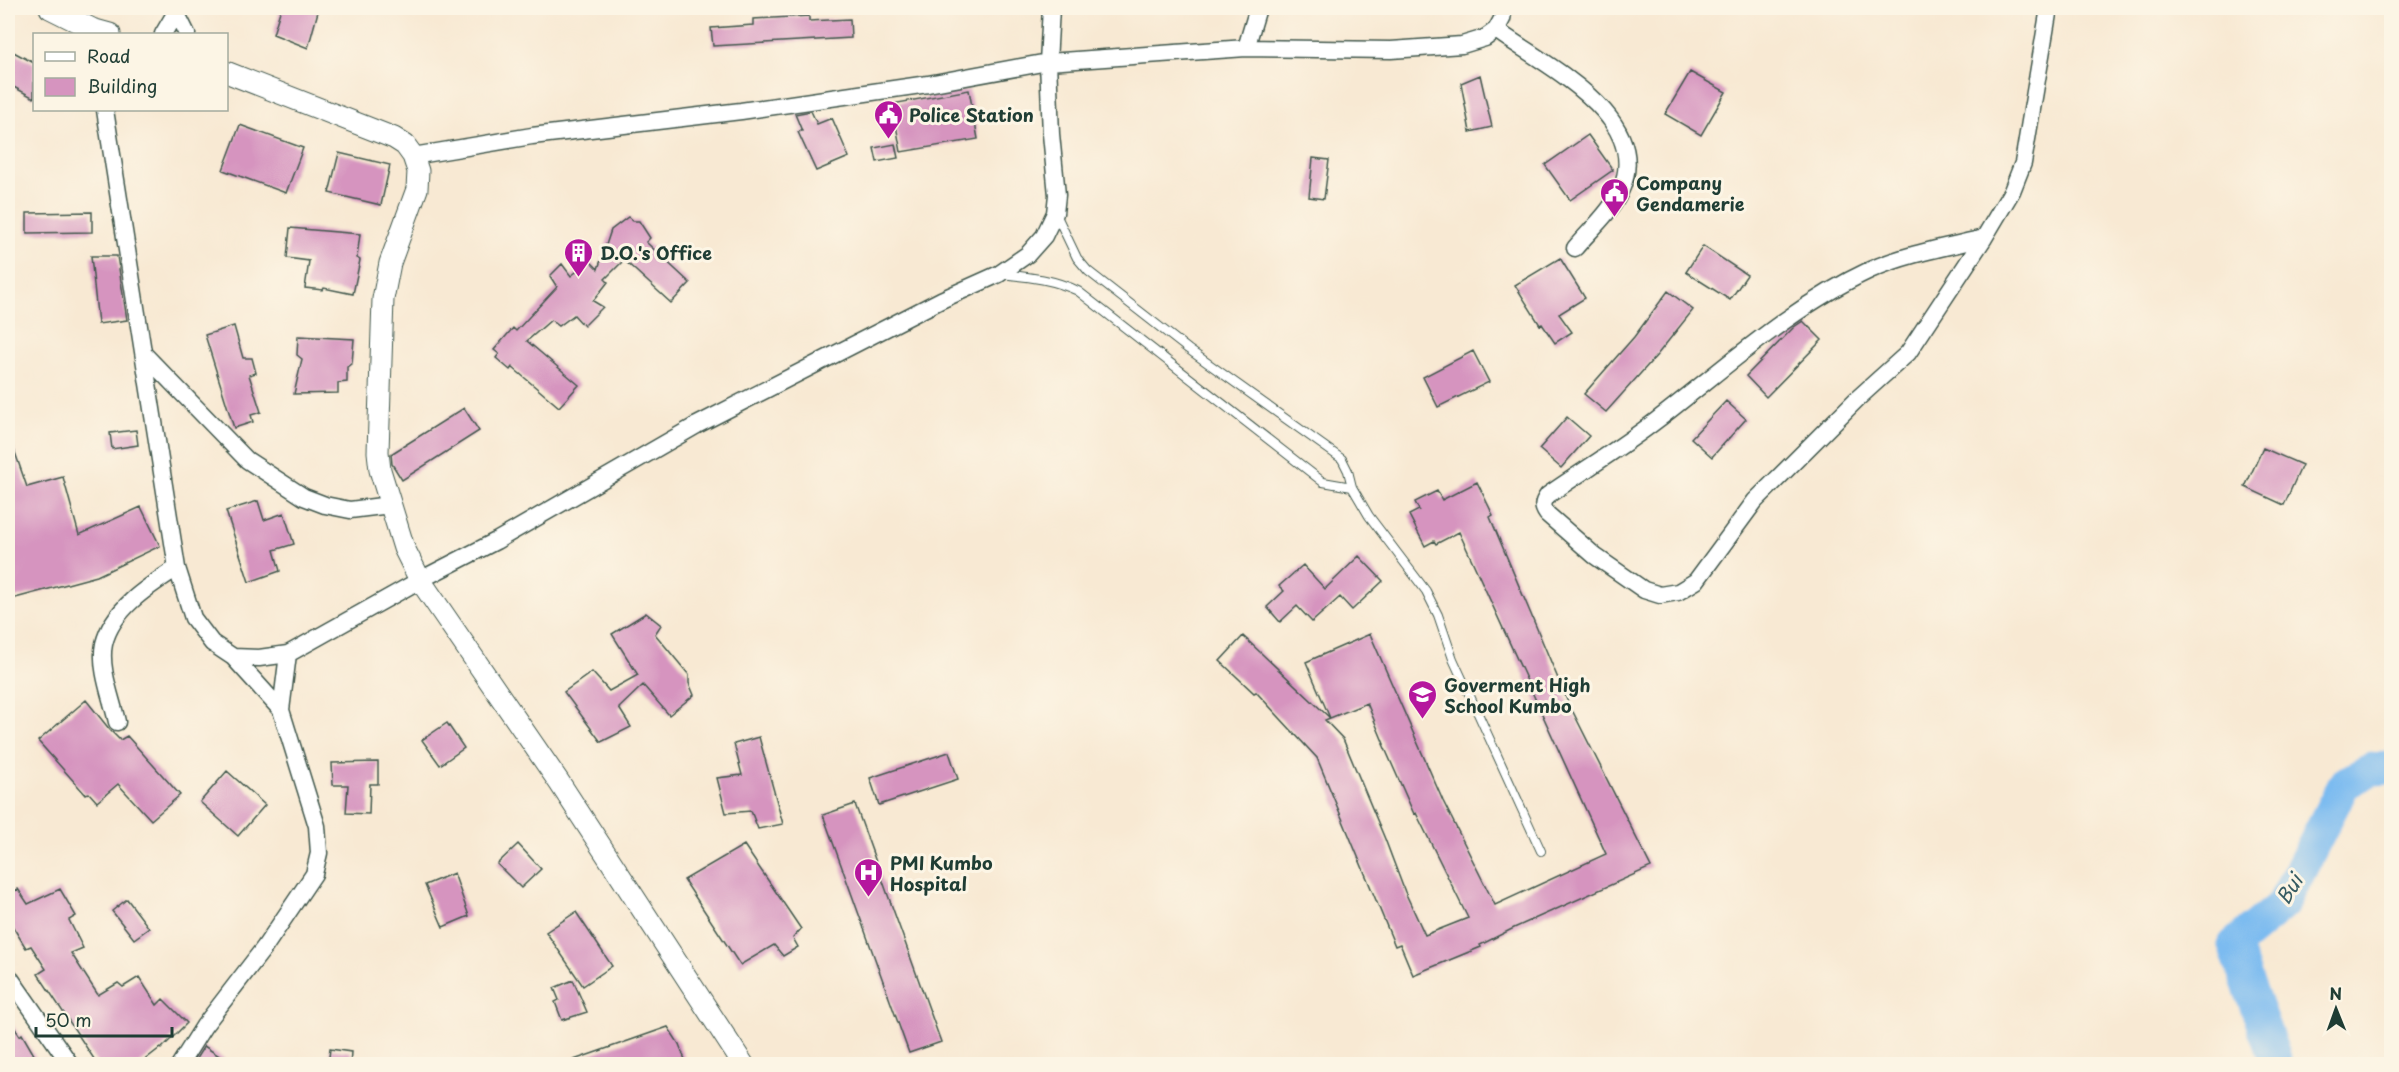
<svg xmlns="http://www.w3.org/2000/svg" width="2399" height="1072" viewBox="0 0 2399 1072" font-family="'Playpen Sans',sans-serif">
  <style>
    .lines { fill: none; stroke-linecap: round; stroke-linejoin: round }
    .river { stroke: #7cbbf0; stroke-width: 33 }
    .building { fill: #d694bf; fill-rule: evenodd }
    .service-casing { stroke: #40574c; stroke-width: 10 }
    .minor-casing { stroke: #40574c; stroke-width: 19 }
    .tertiary-casing { stroke: #40574c; stroke-width: 23 }
    .service { stroke: #fff; stroke-width: 8 }
    .minor { stroke: #fff; stroke-width: 16 }
    .tertiary { stroke: #fff; stroke-width: 21 }
    .labels { text-anchor: middle; dominant-baseline: central; stroke-width: 6; stroke-linejoin: round; paint-order: stroke }
    .poi-label { font-size: 18px; font-weight: bold; fill: #1f3d34; stroke: #fcf5e5; text-anchor: start }
    .water-label { font-size: 20px; font-style: italic; fill: #365c63; stroke: #fcf5e5 }
  </style>
  <rect width="100%" height="100%" fill="#fcf5e5"/>
  <filter id="ink" filterUnits="userSpaceOnUse"><feTurbulence type="fractalNoise" baseFrequency=".0167" numOctaves="2"/><feDisplacementMap in="SourceGraphic" scale="12" xChannelSelector="R" yChannelSelector="G"/><feConvolveMatrix kernelMatrix="1 2 1 2 8 2 1 2 1" color-interpolation-filters="sRGB"/></filter>
  <filter id="wash" filterUnits="userSpaceOnUse"><feTurbulence type="fractalNoise" baseFrequency=".008" numOctaves="4" result="noise"/><feDisplacementMap in="SourceGraphic" scale="24" xChannelSelector="R" yChannelSelector="G"/><feGaussianBlur stdDeviation="1.35" result="paint"/><feColorMatrix in="noise" values="0 0 0 0 0 0 0 0 0 0 0 0 0 0 0 0 0 1.4 0 .05"/><feComposite in="paint" operator="in"/></filter>
  <g filter="url(#wash)">
    <rect width="100%" height="100%" fill="#f8e9d3"/>
    <g class="lines">
      <path class="river" d="M2277,1064l-43,-119 49,-41 61,-120 28,-15 20,-1"/>
    </g>
    <g id="blocks">
      <path class="building" d="M281,8h38l-11,40 -35,-14z
        M809,16v5l41,-2 1,19 -138,8 -2,-18 42,-3v-6z
        M8,49l26,14v35l-26,-14z
        M1690,72l36,20 -25,43 -36,-21z
        M1480,75l12,52 -22,5 -9,-49z
        M969,90l9,49 -77,13 -9,-48z
        M811,111l6,13 15,-6 17,39 -33,14 -18,-39 4,-1 -7,-17z
        M240,125l63,23 -17,45 -63,-23z
        M1588,135l25,35 -43,30 -25,-35z
        M895,144l3,14 -21,4 -3,-14z
        M339,153l51,12 -9,40 -52,-12z
        M1313,158l16,2 -5,39 -15,-2z
        M92,212v20l-65,1v-20z
        M628,217l5,4h6l11,17 -4,4 44,41 -19,20 -47,-43 -19,19 3,3 -15,19 10,6 -19,19 -10,-11 -15,11 -8,-6 -24,21 52,44 -20,22 -47,-40 -2,3 -14,-12 3,-4 -5,-4 19,-22 3,3 41,-44 -7,-11 12,-12 9,12 19,-15 8,8 13,-39z
        M290,228l70,6 -3,24 3,2 -7,34 -29,-6 -1,2 -18,-2 4,-27 -22,-3z
        M1703,246l44,29 -17,25 -44,-28z
        M91,256h26l10,64 -29,4z
        M1560,258l25,40 -26,16 13,18 -17,11 -13,-19 -2,1 -25,-40z
        M1668,291l25,19 -36,45 -51,57 -22,-18 50,-57z
        M1803,321l19,19 -56,57 -20,-21 48,-49z
        M234,326l9,32h9l4,15 -7,2 12,37 -10,3 2,7 -19,6 -29,-93z
        M298,336l56,3 -2,24 -5,4v15l-9,1v10l-44,1 8,-35 -5,-4z
        M1473,351l16,31 -51,25 -15,-30z
        M1726,401l20,18 -34,38 -21,-19z
        M464,408l15,23 -77,49 -10,-16 -1,-10z
        M1567,417l22,19 -28,32 -22,-19z
        M136,430l2,15 -26,4 -2,-16z
        M10,438l17,49 36,-10 16,58 62,-28 19,39 -63,30 -89,24v-161z
        M2263,448l39,17 -18,40 -39,-18z
        M1477,482l16,33 -3,2 77,183 84,167 -137,61 -34,17 1,2 -68,28 -13,-31 -5,2 -78,-188 -61,-66 -2,1 -34,-32 23,-25 87,82 -24,-56 64,-28 73,167 52,104 111,-51 -147,-322 -23,12 -2,-3 -9,5 -16,-31 10,-5 -4,-8 22,-11 5,9zM1367,703l17,41h-1l31,70 2,-1 52,105 -43,17 -20,-43 -20,-53 -42,-100 -18,-19z
        M258,501l6,19 20,-7 10,31 -20,6 6,21 -31,11 -23,-71z
        M1359,556l24,25 -31,29 -12,-13 -28,25 -15,-16 -17,16 -13,-15 17,-16 -5,-5 24,-21 22,24z
        M646,613l15,12 -6,9 34,41v8l5,12 -25,20 -26,-30 -24,23 12,19 -30,15 -37,-50 28,-20 17,19 29,-16 -26,-41z
        M86,700l24,30 10,10 7,-4 53,59 -29,25 -33,-36 -21,18 -8,-9 -4,1 -47,-53z
        M447,723l17,25 -24,17 -18,-25z
        M759,737l24,87 -25,5 -7,-18 -25,2 -9,-35 25,-3 -8,-31z
        M949,752l9,27 -79,26 -9,-27z
        M378,762v22h-8l-1,30 -23,-1 2,-28h-15l-1,-22z
        M227,771l38,34 -27,31 -38,-34z
        M855,804l86,238 -32,11 -86,-238z
        M518,844l23,25 -20,19 -24,-24z
        M744,845l57,84 -8,9 5,9 -15,9 -9,-11 -34,20 -56,-85z
        M454,873l15,43 -26,11 -18,-42z
        M18,889l10,15 32,-15 16,27 -7,4 14,28 -12,5 27,42 20,-12 5,4 16,-10 18,28 6,-6 24,24 -26,26 -1,-1 -22,17h-40l-60,-91 8,-5 -15,-23 -5,2 -18,-29v-24z
        M127,899l22,29 -15,11 -22,-28z
        M576,912l36,54 -29,20 -37,-54z
        M573,980l14,32 -25,8 -7,-18 4,-2 -5,-12z
        M8,1018l12,18 2,-2 18,31h-32z
        M668,1027l11,17 8,21h-119v-3z
        M204,1046l29,19h-41z
        M330,1049l21,3 -1,13h-22z"/>
    </g>
  </g>
  <g filter="url(#ink)">
    <use href="#blocks" fill-opacity="0" stroke="#40574c" stroke-width="1.5"/>
    <g class="lines">
      <defs>
        <path id="service" d="M1056,214l21,44 11,13 100,78 154,110 6,12 4,16 17,29 57,75 12,24 15,44 88,192
          M1001,274c28,3 52,5 77,17l245,191 29,5"/>
        <path id="minor" d="M176,12l11,22
          M1496,30c49,36 161,88 123,164 -10,20 -30,37 -44,54
          M163,34l13,-22 1,-4
          M1246,48l12,-40
          M105,110l72,458 16,50 19,25 21,14 26,1 29,-4 132,-74 76,-39 201,-116 244,-125 58,-26 29,-20 16,-18 11,-23 2,-18 -6,-61 -3,-72 3,-54
          M413,156l119,-20 209,-25 187,-27 120,-22 198,-14 145,2 71,-5 23,-7 11,-8 6,-11 2,-11
          M1984,238c-38,9 -78,16 -114,32 -79,37 -144,97 -213,150 -35,27 -73,50 -109,75 -6,8 -6,12 -1,19l48,42 49,34 16,5 18,-3 18,-11 59,-80 102,-102 51,-46 76,-115 28,-47 11,-28 26,-155
          M144,354l103,106 57,37 21,8 25,5 40,-5
          M281,710l7,-56
          M117,722c-5,-23 -18,-54 -13,-78 8,-35 45,-58 73,-76
          M8,975l62,89
          M180,1064l24,-38 60,-78 50,-74 5,-21 -2,-27 -36,-116 -48,-53"/>
        <path id="tertiary" d="M50,8l42,21 18,5
          M226,72l168,66 11,7 8,11 5,15 -1,18 -27,74 -7,36 -5,153 2,18 24,78 16,32 139,202 184,282"/>
      </defs>
      <use href="#service" class="service-casing"/>
      <use href="#minor" class="minor-casing"/>
      <use href="#tertiary" class="tertiary-casing"/>
      <use href="#service" class="service"/>
      <use href="#minor" class="minor"/>
      <use href="#tertiary" class="tertiary"/>
    </g>
  </g>
  <defs>
    <symbol id="civic-pin" viewBox="-11 -11 22 30"><path d="M0 17L-7.5 6A9.5 9.5 0 1 1 7.5 6Z" fill="#b5179e" stroke="#fcf5e5"/><path d="M-.6-6.5H3V-4.5H.6V-3L4-1V1h2V6H-6V1h2V-1L-.6-3ZM-1.2 2.5V6h2.4V2.5Z" fill="#fff"/></symbol>
    <symbol id="building-pin" viewBox="-11 -11 22 30"><path d="M0 17L-7.5 6A9.5 9.5 0 1 1 7.5 6Z" fill="#b5179e" stroke="#fcf5e5"/><path d="M-4-6H4V6H1V3H-1V6H-4ZM-2.5-4.3h1.7v1.8h-1.7ZM.8-4.3h1.7v1.8H.8ZM-2.5-1h1.7V.8h-1.7ZM.8-1h1.7V.8H.8Z" fill="#fff"/></symbol>
    <symbol id="school-pin" viewBox="-11 -11 22 30"><path d="M0 17L-7.5 6A9.5 9.5 0 1 1 7.5 6Z" fill="#b5179e" stroke="#fcf5e5"/><path d="M0-5L7-2L0 1L-7-2ZM-4 1L0 2.5L4 1V4Q0 6-4 4Z" fill="#fff"/></symbol>
    <symbol id="hospital-pin" viewBox="-11 -11 22 30"><path d="M0 17L-7.5 6A9.5 9.5 0 1 1 7.5 6Z" fill="#b5179e" stroke="#fcf5e5"/><path d="M-5-5h3v3.5h4V-5h3V5h-3V1.5h-4V5h-3Z" fill="#fff"/></symbol>
  </defs>
  <g fill-rule="evenodd">
    <use href="#civic-pin" x="872" y="98" width="33" height="45"/>
    <use href="#civic-pin" x="1598" y="176" width="33" height="45"/>
    <use href="#building-pin" x="562" y="236" width="33" height="45"/>
    <use href="#school-pin" x="1406" y="678" width="33" height="45"/>
    <use href="#hospital-pin" x="852" y="856" width="33" height="45"/>
  </g>
  <g class="labels">
    <g class="poi-label">
      <text x="909" y="114">Police Station</text>
      <text x="1636" y="182">Company<tspan x="1636" dy="21">Gendamerie</tspan></text>
      <text x="600" y="252">D.O.'s Office</text>
      <text x="1444" y="684">Goverment High<tspan x="1444" dy="21">School Kumbo</tspan></text>
      <text x="890" y="862">PMI Kumbo<tspan x="890" dy="21">Hospital</tspan></text>
    </g>
    <g class="water-label">
      <text transform="translate(2289 889) rotate(-59)">Bui</text>
    </g>
  </g>
  <rect width="2399" height="1072" fill="none" stroke="#fcf5e5" stroke-width="30"/>
  <rect x="33" y="33" width="195" height="78" fill="#fcf5e5" stroke="#a4ab9e" stroke-width="1.5"/>
  <rect x="45" y="52" width="30" height="9" fill="#ffffff" stroke="#a4ab9e" stroke-width="1.5"/>
  <text x="87" y="63" font-size="18" fill="#1f3d34">Road</text>
  <rect x="45" y="78" width="30" height="18" fill="#d694bf" stroke="#a4ab9e" stroke-width="1.5"/>
  <text x="87" y="93" font-size="18" fill="#1f3d34">Building</text>
  <g transform="translate(2336 1009) rotate(359)" stroke="#fcf5e5" stroke-width="4.5" paint-order="stroke">
  <path d="M0-4.5L10 22L0 15L-10 22Z" fill="#1f3d34"/>
  <text y="-9" font-size="16" font-weight="bold" text-anchor="middle" fill="#1f3d34">N</text>
  </g>
  <path d="M36 1027v9h136v-9" fill="none" stroke="#1f3d34" stroke-width="3"/>
  <text x="45" y="1027" font-size="18" fill="#1f3d34" stroke="#fcf5e5" stroke-width="4.5" paint-order="stroke">50 m</text>
</svg>
